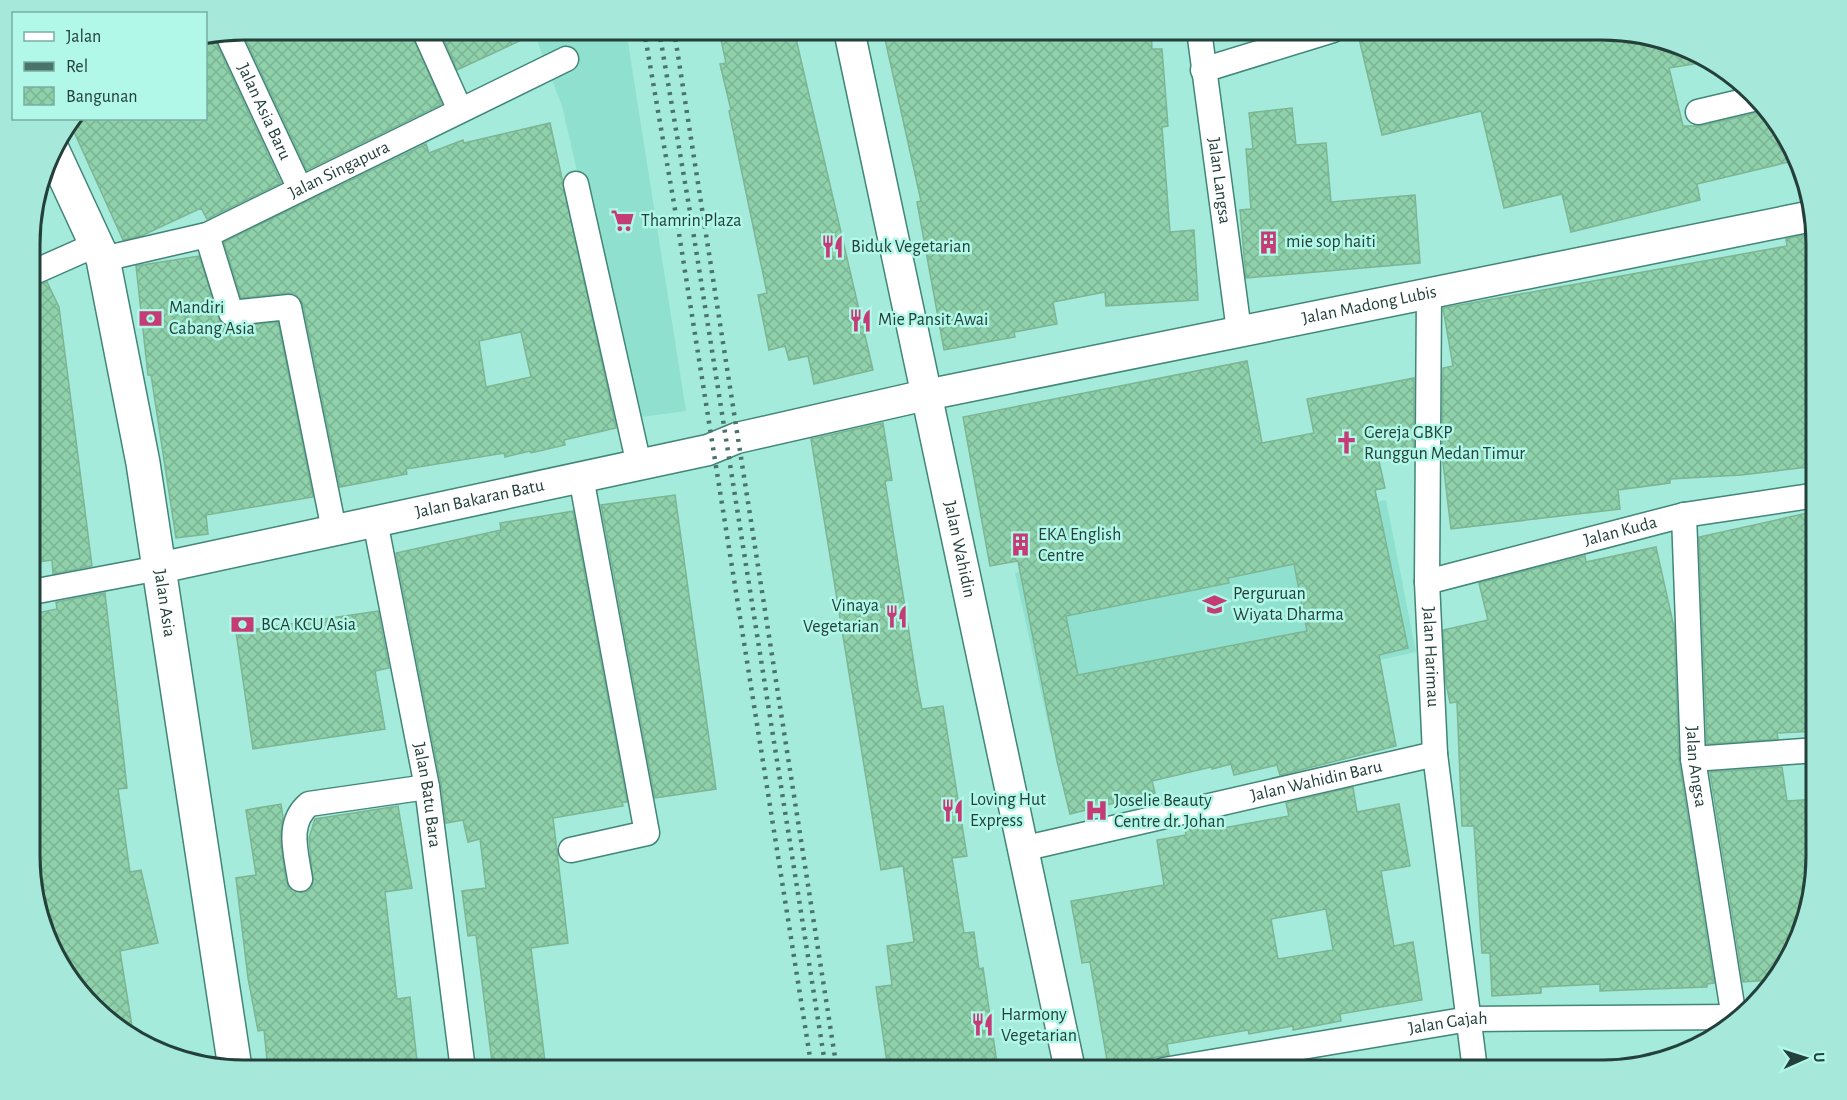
<svg xmlns="http://www.w3.org/2000/svg" width="1847" height="1100" viewBox="0 0 1847 1100" font-family="'Alegreya Sans',sans-serif">
  <style>
    .built { fill: #8fe0ce }
    .building { fill: url(#building-cross-hatch); stroke: #7db595; stroke-width: 1.5; fill-rule: evenodd }
    .lines { fill: none; stroke-linecap: round; stroke-linejoin: round }
    .minor-casing { stroke: #418678; stroke-width: 27 }
    .tertiary-casing { stroke: #418678; stroke-width: 33 }
    .secondary-casing { stroke: #418678; stroke-width: 36 }
    .minor { stroke: #fff; stroke-width: 24 }
    .tertiary { stroke: #fff; stroke-width: 30 }
    .secondary { stroke: #fff; stroke-width: 33 }
    .rail { stroke: #4a736a; stroke-width: 4.5; stroke-dasharray: 3 6; stroke-linecap: butt }
    .labels { text-anchor: middle; dominant-baseline: central; stroke-width: 5; stroke-linejoin: round; paint-order: stroke }
    .street-label { font-size: 18px; fill: #23403a; stroke: #b1f8e8 }
    .poi-label { font-size: 18px; fill: #23403a; stroke: #b1f8e8; text-anchor: start }
    .rim { fill: none; stroke: #23403a; stroke-width: 3 }
  </style>
  <defs>
    <pattern id="building-cross-hatch" width="8" height="8" patternUnits="userSpaceOnUse" patternTransform="scale(1.5)"><rect width="8" height="8" fill="#8ed1ab"/><path d="M0 0l8 8M0 8l8-8" fill="none" stroke="#7ab494"/></pattern>
  </defs>
  <rect width="100%" height="100%" fill="#a4ebdb"/>
  <path class="built" d="M533,30h93l60,381 -52,7 -72,-312z
    M1386,500l30,152 -366,81 -35,-160z"/>
  <path class="building" d="M410,30l32,74 -135,66 -65,-139z
    M440,30h103l-86,40z
    M719,30h75l79,340 -59,14 -6,-28 -19,4 -4,-14 -16,4 -11,-55 9,-2 -38,-182 2,-1 -11,-46 6,-1z
    M883,30h268l1,19h10l6,77 -6,1 8,105 24,-2 4,70 -92,6 -1,-14 -52,10 4,22 -43,8 1,5 -71,13 -27,-148 4,-1z
    M1357,30h246l107,29 2,2 -43,7 14,58h18l55,-13 7,-4 18,17 12,35 -96,23 3,16 -129,32 -9,-38 -58,14 -23,-97 -99,24z
    M213,36l68,147 -74,36 -6,-11 -60,28 -18,4 -52,-115 5,-7h130v-80z
    M1292,108l4,37 30,-2 5,59 84,-7 5,68 -174,15 -6,-68 11,-1 -5,-60h7l-4,-36z
    M550,123l66,305 -52,12 1,5 -34,8 -1,-2 -25,6 -1,-4 -98,16 1,5 -67,13 -37,-183 -8,-10 -7,-1 -47,5 -17,-56 202,-98 3,9 34,-13 1,3zM521,332l10,45 -45,10 -7,-46z
    M1817,232v234l-76,9 -71,4v4l-52,7 2,19 -169,20 -9,-75 1,-86 10,-2 -10,-58 344,-62 -1,-7z
    M199,256l22,67 11,4 46,-5 35,175 -107,18 2,19 -32,4 -25,-163h-3l-12,-109z
    M47,282l12,25 33,259 -39,8 -1,-14 -20,3v-276z
    M1247,361l15,82 52,-10 -7,-34 107,-21v72l-36,7 7,31 -10,2 33,158 -29,7 17,91 -116,29 -3,-10 -43,10 -3,-11 -19,5 -1,-2 -59,14 3,12 -85,21 -13,-53 -39,-200 -28,5 -27,-149zM1294,564l13,67 -229,44 -12,-59 163,-33 -1,-5z
    M883,423l9,57 -7,1 33,208 4,20 21,-3 24,150 -15,2 12,75 10,-1 5,37 4,-1 15,102h-110l-12,-83 16,-2 -5,-39 27,-4 -11,-76 -22,4 -70,-431z
    M675,495l41,294 -61,9 -54,-293z
    M573,511l54,291h-5l1,4 -70,12 15,125 -37,5 15,122h-53l-17,-135 -8,1 -6,-45 24,-3 -6,-49 -12,3 -5,-22 -17,3 -5,-39 -45,-231 105,-23 -1,-7z
    M1817,511v220l-40,2 1,6 -71,5 -8,-207z
    M1656,547l18,80 5,134 35,222 -7,1v3l-107,4v-7l-59,3v6l-49,3 -2,-43h-8l-8,-127h-12l-5,-124 -7,1 -4,-20 -3,-53 45,-10 -9,-37 106,-27 1,6z
    M105,593l22,195 -9,1 12,83 11,-2 17,73 -38,8 14,88 -68,-65 -34,-91v-269l25,-5 -1,-7z
    M378,611l11,57 -14,3 10,58 -132,20 -17,-117z
    M1782,767l5,34 30,-2v70l-29,94 -17,17 -28,2 -33,-210z
    M1353,787l4,25 42,-8 11,62 -29,5 13,75 19,-4 9,58 -82,14 1,7 -48,9v-4l-44,8 -1,-4 -81,14 2,11 -61,11 -18,-104 -8,1 -11,-62 93,-16 -7,-45 29,-5 -1,-6 32,-5 1,5 71,-13 -3,-13zM1326,909l7,41 -55,9 -7,-40z
    M281,804l2,13 -3,22 6,42 3,7 13,5 7,-3 4,-7 -4,-45 6,-19 83,-13 14,82 -27,4 12,107 13,-2 7,64 -8,1 1,8h-142l-4,-40 -6,1 -10,-53 -12,-100 20,-3 -10,-65z"/>
  <g class="lines">
    <defs>
      <g id="minor">
        <path d="M424,30l36,80"/>
        <path id="s1" d="M1199,30l40,301"/>
        <path id="s2" d="M227,33l73,156"/>
        <path d="M1203,70l130,-40"/>
        <path d="M1698,112l55,-13"/>
        <path d="M576,184l63,281"/>
        <path d="M207,235l24,78 58,-6 45,223"/>
        <path id="s3" d="M103,259l104,-24 359,-176"/>
        <path d="M32,273l63,-28"/>
        <path id="s4" d="M1429,293l-2,289 8,172 40,316"/>
        <path id="s5" d="M1684,515l9,244 41,259"/>
        <path id="s6" d="M375,521l52,266 36,283"/>
        <path id="s7" d="M1427,582l257,-67 133,-20"/>
        <path d="M32,592l127,-24"/>
        <path d="M1693,759l124,-9"/>
        <path id="s8" d="M1022,849l413,-95"/>
        <path d="M571,850l76,-17 -66,-356"/>
        <path d="M300,879c-4,-27 -14,-56 9,-75l118,-17"/>
        <path id="s9" d="M1164,1070l305,-51 266,-2"/>
      </g>
      <g id="tertiary">
        <path id="s10" d="M849,30l221,1040"/>
        <path id="s11" d="M159,568l549,-118 29,-12 189,-43 886,-179"/>
      </g>
      <g id="secondary">
        <path id="s12" d="M52,149l51,110 40,204 92,605"/>
      </g>
    </defs>
    <use href="#minor" class="minor-casing"/>
    <use href="#tertiary" class="tertiary-casing"/>
    <use href="#secondary" class="secondary-casing"/>
    <use href="#minor" class="minor"/>
    <use href="#tertiary" class="tertiary"/>
    <use href="#secondary" class="secondary"/>
    <path class="rail" d="M644,30l33,191 135,849
      M659,30l32,188 135,852
      M674,30l163,1040"/>
  </g>
  <defs>
    <symbol id="supermarket-bare" viewBox="-9 -9 18 18"><path d="M-6-5.5h2.5l.6 2H6L4.5 2H-2.5L-4.4-4H-6ZM-1.5 3.2a1.3 1.3 0 1 0 .1 0ZM3 3.2a1.3 1.3 0 1 0 .1 0Z" fill="#c53b75" stroke="#b1f8e8" stroke-width="2.5" paint-order="stroke"/></symbol>
    <symbol id="building-bare" viewBox="-9 -9 18 18"><path d="M-4-6H4V6H1V3H-1V6H-4ZM-2.5-4.3h1.7v1.8h-1.7ZM.8-4.3h1.7v1.8H.8ZM-2.5-1h1.7V.8h-1.7ZM.8-1h1.7V.8H.8Z" fill="#c53b75" stroke="#b1f8e8" stroke-width="2.5" paint-order="stroke"/></symbol>
    <symbol id="restaurant-bare" viewBox="-9 -9 18 18"><path d="M-5-6h1v4h1v-4h1v4h1v-4h1v5L-1.5 .5V6h-2V.5L-5-1ZM5-6V6H3V1.5H1.5Q1.5-4 5-6Z" fill="#c53b75" stroke="#b1f8e8" stroke-width="2.5" paint-order="stroke"/></symbol>
    <symbol id="bank-bare" viewBox="-9 -9 18 18"><path d="M-6-4H6V4H-6ZM0-2.3a2.3 2.3 0 1 0 0 4.6a2.3 2.3 0 1 0 0-4.6Z" fill="#c53b75" stroke="#b1f8e8" stroke-width="2.5" paint-order="stroke"/></symbol>
    <symbol id="church-bare" viewBox="-9 -9 18 18"><path d="M-1.2-6h2.4v3.5h3.3v2.4h-3.3V6h-2.4V-.1h-3.3v-2.4h3.3Z" fill="#c53b75" stroke="#b1f8e8" stroke-width="2.5" paint-order="stroke"/></symbol>
    <symbol id="school-bare" viewBox="-9 -9 18 18"><path d="M0-5L7-2L0 1L-7-2ZM-4 1L0 2.5L4 1V4Q0 6-4 4Z" fill="#c53b75" stroke="#b1f8e8" stroke-width="2.5" paint-order="stroke"/></symbol>
    <symbol id="hospital-bare" viewBox="-9 -9 18 18"><path d="M-5-5h3v3.5h4V-5h3V5h-3V1.5h-4V5h-3Z" fill="#c53b75" stroke="#b1f8e8" stroke-width="2.5" paint-order="stroke"/></symbol>
  </defs>
  <g fill-rule="evenodd">
    <use href="#supermarket-bare" x="606" y="204" width="33" height="33"/>
    <use href="#building-bare" x="1252" y="226" width="33" height="33"/>
    <use href="#restaurant-bare" x="816" y="230" width="33" height="33"/>
    <use href="#bank-bare" x="134" y="302" width="33" height="33"/>
    <use href="#restaurant-bare" x="844" y="304" width="33" height="33"/>
    <use href="#church-bare" x="1330" y="426" width="33" height="33"/>
    <use href="#building-bare" x="1004" y="528" width="33" height="33"/>
    <use href="#school-bare" x="1198" y="588" width="33" height="33"/>
    <use href="#restaurant-bare" x="880" y="600" width="33" height="33"/>
    <use href="#bank-bare" x="226" y="608" width="33" height="33"/>
    <use href="#restaurant-bare" x="936" y="794" width="33" height="33"/>
    <use href="#hospital-bare" x="1080" y="794" width="33" height="33"/>
    <use href="#restaurant-bare" x="966" y="1008" width="33" height="33"/>
  </g>
  <g class="labels">
    <g class="street-label">
      <text stroke="none"><textPath href="#s2" startOffset="87">Jalan Asia Baru</textPath></text>
      <text stroke="none"><textPath href="#s3" startOffset="254">Jalan Singapura</textPath></text>
      <text stroke="none"><textPath href="#s1" startOffset="152">Jalan Langsa</textPath></text>
      <text stroke="none"><textPath href="#s11" startOffset="1239">Jalan Madong Lubis</textPath></text>
      <text stroke="none"><textPath href="#s11" startOffset="328">Jalan Bakaran Batu</textPath></text>
      <text stroke="none"><textPath href="#s7" startOffset="200">Jalan Kuda</textPath></text>
      <text stroke="none"><textPath href="#s10" startOffset="531">Jalan Wahidin</textPath></text>
      <text stroke="none"><textPath href="#s12" startOffset="471">Jalan Asia</textPath></text>
      <text stroke="none"><textPath href="#s4" startOffset="364">Jalan Harimau</textPath></text>
      <text stroke="none"><textPath href="#s5" startOffset="252">Jalan Angsa</textPath></text>
      <text stroke="none"><textPath href="#s8" startOffset="302">Jalan Wahidin Baru</textPath></text>
      <text stroke="none"><textPath href="#s6" startOffset="279">Jalan Batu Bara</textPath></text>
      <text stroke="none"><textPath href="#s9" startOffset="288">Jalan Gajah</textPath></text>
    </g>
    <g class="poi-label">
      <text x="641" y="221">Thamrin Plaza</text>
      <text x="1286" y="242">mie sop haiti</text>
      <text x="851" y="247">Biduk Vegetarian</text>
      <text x="169" y="308">Mandiri<tspan x="169" dy="21">Cabang Asia</tspan></text>
      <text x="878" y="320">Mie Pansit Awai</text>
      <text x="1364" y="433">Gereja GBKP<tspan x="1364" dy="21">Runggun Medan Timur</tspan></text>
      <text x="1038" y="535">EKA English<tspan x="1038" dy="21">Centre</tspan></text>
      <text x="1233" y="594">Perguruan<tspan x="1233" dy="21">Wiyata Dharma</tspan></text>
      <text x="879" y="606" text-anchor="end">Vinaya<tspan x="879" dy="21">Vegetarian</tspan></text>
      <text x="261" y="625">BCA KCU Asia</text>
      <text x="970" y="800">Loving Hut<tspan x="970" dy="21">Express</tspan></text>
      <text x="1114" y="801">Joselie Beauty<tspan x="1114" dy="21">Centre dr. Johan</tspan></text>
      <text x="1001" y="1015">Harmony<tspan x="1001" dy="21">Vegetarian</tspan></text>
    </g>
  </g>
  <path d="M0 0H1847V1100H0ZM244 40H1602A204 204 0 0 1 1806 244V856A204 204 0 0 1 1602 1060H244A204 204 0 0 1 40 856V244A204 204 0 0 1 244 40Z" fill="#a6e9da" fill-rule="evenodd"/>
  <path class="rim" d="M244 40H1602A204 204 0 0 1 1806 244V856A204 204 0 0 1 1602 1060H244A204 204 0 0 1 40 856V244A204 204 0 0 1 244 40Z"/>
  <rect x="12" y="12" width="195" height="108" fill="#b1f8e8" stroke="#78aea2" stroke-width="1.5"/>
  <rect x="24" y="32" width="30" height="9" fill="#ffffff" stroke="#78aea2" stroke-width="1.5"/>
  <text x="66" y="42" font-size="18" fill="#23403a">Jalan</text>
  <rect x="24" y="62" width="30" height="9" fill="#4a736a" stroke="#78aea2" stroke-width="1.5"/>
  <text x="66" y="72" font-size="18" fill="#23403a">Rel</text>
  <rect x="24" y="87" width="30" height="18" fill="url(#building-cross-hatch)" stroke="#78aea2" stroke-width="1.5"/>
  <text x="66" y="102" font-size="18" fill="#23403a">Bangunan</text>
  <g transform="translate(1805 1058) rotate(87)" stroke="#b1f8e8" stroke-width="4.5" paint-order="stroke">
  <path d="M0-4.5L10 22L0 15L-10 22Z" fill="#23403a"/>
  <text y="-9" font-size="16" font-weight="bold" text-anchor="middle" fill="#23403a">U</text>
  </g>
</svg>
